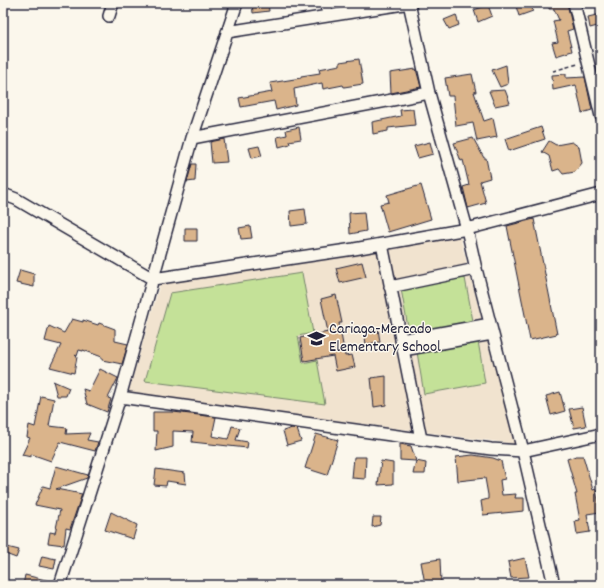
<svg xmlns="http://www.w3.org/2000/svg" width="604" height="588" viewBox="0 0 604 588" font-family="Dekko,sans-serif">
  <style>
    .built { fill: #f1e3cf }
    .green { fill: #c4e198; stroke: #73826a }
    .building { fill: #dab48b; stroke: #22223b }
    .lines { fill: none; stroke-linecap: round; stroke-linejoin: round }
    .street-casing { stroke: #22223b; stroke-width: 14 }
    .path { stroke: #22223b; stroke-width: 1.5; stroke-dasharray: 4 3; stroke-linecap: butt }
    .street { stroke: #fbf7ec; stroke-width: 11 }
    .labels { text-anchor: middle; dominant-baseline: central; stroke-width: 3; stroke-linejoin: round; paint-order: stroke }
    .poi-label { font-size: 16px; fill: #22223b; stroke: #fbf7ec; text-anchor: start }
  </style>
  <rect width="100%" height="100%" fill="#fbf7ec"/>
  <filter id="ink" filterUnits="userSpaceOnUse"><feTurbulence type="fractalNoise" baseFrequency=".025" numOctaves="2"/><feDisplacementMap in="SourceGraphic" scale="8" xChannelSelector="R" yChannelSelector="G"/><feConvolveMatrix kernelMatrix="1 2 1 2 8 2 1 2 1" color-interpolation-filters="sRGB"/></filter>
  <g filter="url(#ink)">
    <path class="built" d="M460,237l55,207 -387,-51 32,-109z"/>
    <path class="green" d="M302,273l11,60 -15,3 5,27 14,-3 8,44 -180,-23 25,-88z
      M465,278l8,43 -64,12 -8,-44z
      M478,341l7,42 -61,11 -7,-42z"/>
    <path class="building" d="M252,3h16l1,8 -16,2z
      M515,3h15l3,8 -14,5z
      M549,3h18l6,26 -6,2 5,20 -16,5 -4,-13 6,-1 -5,-21 6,-1 -5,-11h-5z
      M488,5l4,11 -14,6 -4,-12z
      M601,14v11l-11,3 -2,-11z
      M456,15l3,10 -10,4 -5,-9z
      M359,59l4,25 -19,3 -1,-2 -20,4 -1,-6 -28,6 2,16 -20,5 -2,-9 -33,6 -2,-9 33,-6 -2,-9 31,-5v-2l19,-3 -1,-4 21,-4v-3z
      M506,65l2,19 -8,3 -8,-17z
      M416,69l5,18 -30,6 -1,-20z
      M472,74l4,18h-2l10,29 9,-3 4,19 -20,4 -4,-18 -17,3 -3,-30h-5l-3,-18z
      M566,74v4l19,-1 7,33 -10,3 -6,-28 -23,5 -1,-15z
      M505,90l5,13 -15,3 -6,-15z
      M413,109l2,16 -27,3v3l-15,3 -1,-12 29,-6 -1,-6z
      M299,127l2,12 -12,2 1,3 -11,3 -2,-10 10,-2 -1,-5z
      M541,127l4,12 -36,12 -4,-12z
      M473,138l11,20h2l4,20 -10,3 6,22 -18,5 -5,-21 6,-2 -6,-25 -2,1 -7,-18z
      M224,139l3,23 -15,1 -2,-21z
      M549,141l7,4 16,-3 7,5 3,16 -7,9 -12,2 -4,-5 -6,2 -4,-15 -7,-4z
      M430,142l3,12 -15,4 -4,-12z
      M259,146l3,10 -10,2 -3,-10z
      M192,164h4l-1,17 -8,1z
      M421,185l10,34 -43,13 -8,-28 9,-2 -2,-7z
      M305,209l2,15 -16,2 -1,-15z
      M364,212l2,19 -16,3 -1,-21z
      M534,219l23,115 -27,6 -23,-114z
      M250,226l2,12 -11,1 -2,-11z
      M185,228h12v13h-12z
      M362,262l4,15 -26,6 -4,-15z
      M20,270l14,4v13l-18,-4z
      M336,295l6,28h-3l6,33 7,-1 3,12 -19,4 -3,-15 -29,5 -4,-23 28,-6 -7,-33z
      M72,319l11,3v-2l15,5 1,-2 16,6v12l13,3 -6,20 -20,-4v-3l-19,-7v1l-4,-1 -2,6 -2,-1 2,2 -3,16 -24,-6 11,-22 -16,-4 4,-15 15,7z
      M378,329l2,13 -14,2 -2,-13z
      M100,369l18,9 -10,20 3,1 -4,13 -20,-8 -4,-15 6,2z
      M386,376v29l-12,2 -3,-29z
      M53,381l16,7 -3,8h-9z
      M560,392l5,19 -14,4 -5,-19z
      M41,396l13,3 -5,27 18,2 -1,6 24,-1 -3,7 11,2 -3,9 -35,-9 -9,19 -20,-7v3l-9,-2 8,-17 -3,-1 2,-12 6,2z
      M582,407l4,19 -12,2 -5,-19z
      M153,412h20l43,5 -4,19 16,3 4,-13 8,2 -4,12 12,2 -1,6 -55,-6 1,-10 -20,-1v16l-17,4 1,-20h-4z
      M292,428l5,1 4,12 -14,4 -4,-14z
      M316,434l22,6 -11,35 -22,-7z
      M400,444l11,2 5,15 -16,-1z
      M473,455l20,3 8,3 4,18 -5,1 2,15 14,-1 -1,4h9v13l-41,4 -2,-14 7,-2v-4l-3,-17 -27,3 -2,-24z
      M576,456h7l10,34 3,-1 4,23 -13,2 3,18 -13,2 -2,-13 5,-1 -5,-26h2l-10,-35z
      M354,457h12l-1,22 -13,-1z
      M381,461l12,2v21l-15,1z
      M416,461l10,2 -1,11h-12z
      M56,466l32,9 -1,3 -31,11 26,5 -12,35 -4,-1 -2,17 -16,-2 2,-11 5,1 5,-23 -25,-5 8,-19 7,2z
      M156,469l29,4 1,11 -19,-3 -1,5 -12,-1z
      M111,512l26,13 -4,14 -28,-9z
      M373,517h8l-1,8 -8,2z
      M3,546l16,4 -3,8 -13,-5z
      M42,556l14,3 -2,10 -15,-3z
      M525,558l4,19 -18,1 -3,-16z
      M440,559l1,24 -16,1 -4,-22z
      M25,575l29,7 -1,3h-30z"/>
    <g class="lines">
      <defs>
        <path id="street" d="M326,3l2,13
          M409,3l20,90 38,136 9,40 47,182 31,134
          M574,3l27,113
          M109,16l4,-13
          M227,32l183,-29
          M192,138l237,-45
          M3,194l13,5 137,80 201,-30 113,-20 134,-35
          M382,244l39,195
          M390,287l86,-18
          M401,340l89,-16
          M403,350l89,-16
          M120,397l371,52 32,2 78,-17
          M60,585l60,-188 72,-259 45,-135"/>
      </defs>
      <use href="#street" class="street-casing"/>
      <path class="path" d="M553,71l25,-7"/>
      <use href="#street" class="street"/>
    </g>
  </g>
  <defs>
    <symbol id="school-bare" viewBox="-9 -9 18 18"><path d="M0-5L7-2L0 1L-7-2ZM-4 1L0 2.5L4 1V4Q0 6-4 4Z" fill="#22223b" stroke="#fbf7ec" stroke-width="2.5" paint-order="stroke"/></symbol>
  </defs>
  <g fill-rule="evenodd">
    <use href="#school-bare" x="304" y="326" width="25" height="25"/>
  </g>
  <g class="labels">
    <g class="poi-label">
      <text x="329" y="329">Cariaga-Mercado<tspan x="329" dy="18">Elementary School</tspan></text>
    </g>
  </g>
  <rect width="604" height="588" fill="none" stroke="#fbf7ec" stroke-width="16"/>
  <rect x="8" y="8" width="588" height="572" fill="none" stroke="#22223b" stroke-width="1.5" filter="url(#ink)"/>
</svg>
